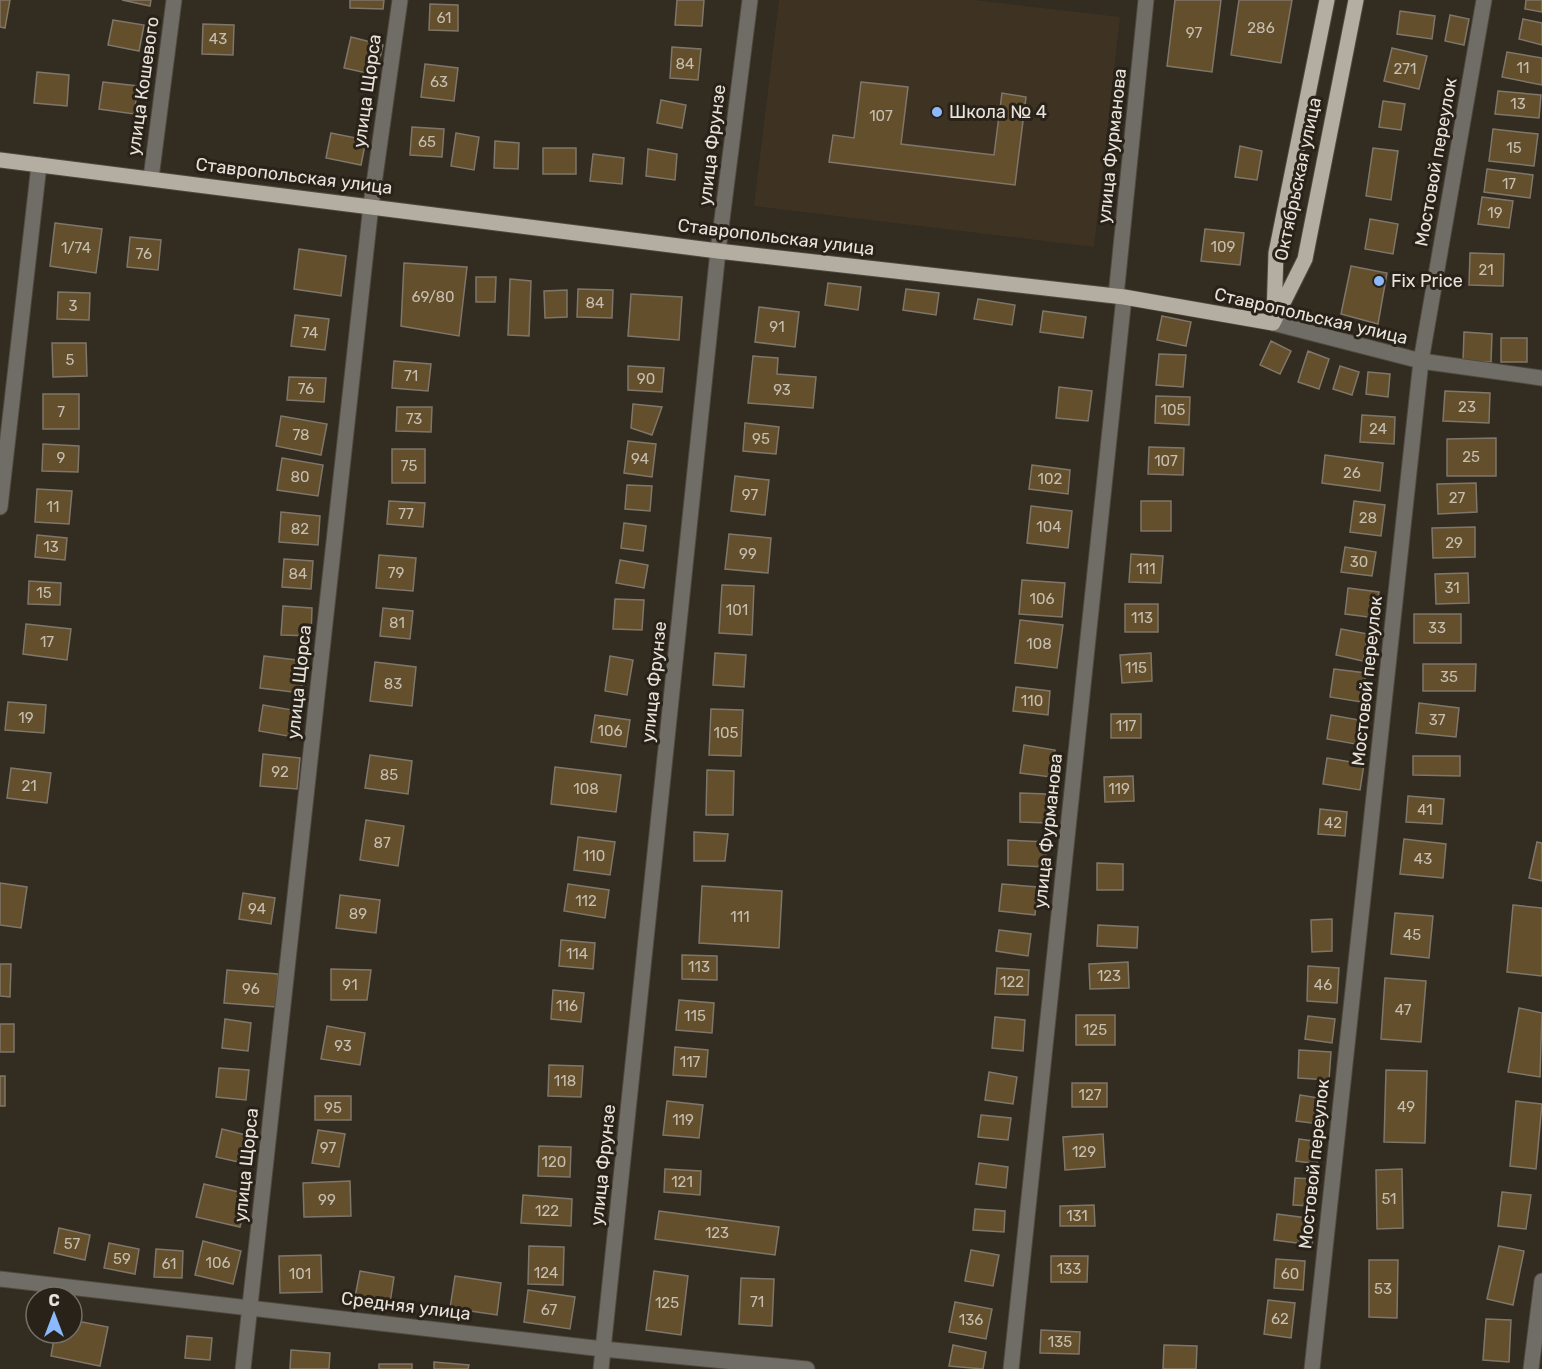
<svg xmlns="http://www.w3.org/2000/svg" width="1542" height="1369" viewBox="0 0 1542 1369" font-family="Rubik,sans-serif">
  <style>
    .built { fill: #3e3323 }
    .building { fill: #644f2d; stroke: #7f766a; stroke-width: 1.5 }
    .lines { fill: none; stroke-linecap: round; stroke-linejoin: round }
    .minor-casing { stroke: #4f493f; stroke-width: 17 }
    .major-casing { stroke: #4f493f; stroke-width: 17 }
    .minor { stroke: #706d67; stroke-width: 15 }
    .major { stroke: #b4ada2; stroke-width: 15 }
    .poi-dot { fill: #8cb9fc; stroke: #292218; stroke-width: 2 }
    .labels { text-anchor: middle; dominant-baseline: central; stroke-width: 6; stroke-linejoin: round; paint-order: stroke }
    .number-label { font-size: 15px; fill: #c6beb0 }
    .street-label { font-size: 18px; fill: #e7e3dc; stroke: #292218 }
    .poi-label { font-size: 18px; fill: #e7e3dc; stroke: #292218; text-anchor: start }
  </style>
  <rect width="100%" height="100%" fill="#322c21"/>
  <path class="built" d="M779,0h195l146,17 -26,230 -340,-41z"/>
  <path class="building" d="M0,0h10l-5,28 -5,-1z
    M122,0h29l-1,6z
    M350,0h34l-1,9 -33,-1z
    M677,0h27l-2,26 -27,-1z
    M1175,0h46l-9,72 -45,-6z
    M1239,0h53l-11,63 -50,-8z
    M1526,0h16v12l-17,-3z
    M430,4l28,1v26l-29,-1z
    M1400,11l35,5 -3,23 -35,-5z
    M1450,15l19,4 -5,26 -19,-4z
    M1523,19l19,4v22l-23,-6z
    M113,20l31,5 -5,26 -31,-6z
    M203,24l31,1 -1,30 -31,-1z
    M351,37l32,8 -7,30 -32,-7z
    M672,47l29,2 -3,31 -28,-2z
    M1392,48l35,8 -8,33 -35,-8z
    M1507,52l35,6v27l-40,-8z
    M425,64l33,4 -4,33 -33,-4z
    M37,72l32,3 -2,31 -33,-3z
    M103,82l35,4 -4,28 -35,-5z
    M861,82l47,5 -7,57 93,11 8,-62 24,4 -11,88 -186,-23 4,-27 21,3z
    M1498,91l43,4 -2,23 -44,-4z
    M661,100l25,5 -4,23 -25,-5z
    M1383,101l22,3 -4,26 -22,-3z
    M412,127l32,2 -2,28 -32,-2z
    M1493,129l45,5 -4,32 -45,-5z
    M331,133l35,7 -5,25 -35,-7z
    M456,133l23,4 -5,33 -23,-4z
    M495,141l24,2 -1,26 -24,-1z
    M1240,146l22,5 -5,29 -22,-3z
    M543,148h33v26h-33z
    M1373,148l25,3 -7,49 -25,-4z
    M648,149l29,5 -2,26 -29,-4z
    M593,154l31,4 -2,26 -32,-3z
    M1487,169l46,6 -3,23 -46,-6z
    M1482,197l31,4 -4,27 -31,-4z
    M1370,219l28,5 -5,30 -28,-5z
    M55,223l47,6 -6,44 -46,-7z
    M1205,229l39,4 -4,32 -39,-4z
    M130,237l31,3 -3,30 -31,-3z
    M299,249l47,7 -5,40 -47,-7z
    M1470,253l34,1 -1,32 -34,-1z
    M404,263l63,4 -8,69 -58,-10z
    M1351,266l36,7 -9,51 -37,-10z
    M476,277h20l-1,25h-19z
    M510,279l21,2 -2,55 -21,-1z
    M828,283l33,4 -3,23 -33,-5z
    M578,289l35,1 -1,28 -35,-1z
    M906,289l33,4 -3,22 -33,-5z
    M567,290v27l-22,1 -1,-27z
    M58,292l32,1 -1,27 -32,-1z
    M631,294l51,3 -3,43 -51,-4z
    M978,299l37,6 -3,20 -38,-6z
    M759,307l40,5 -4,35 -40,-5z
    M1043,311l43,6 -3,21 -43,-6z
    M295,315l34,4 -4,31 -34,-4z
    M1162,316l29,6 -5,24 -29,-6z
    M1464,332l28,2 -1,28 -28,-1z
    M1501,338h26v24h-26z
    M1271,341l20,10 -11,23 -20,-9z
    M52,343h34l1,33 -34,1z
    M1308,351l21,8 -10,30 -21,-7z
    M1159,354l27,1 -3,32 -27,-2z
    M753,356l25,2 -1,16 39,3 -3,31 -65,-5z
    M394,361l37,3 -3,27 -36,-3z
    M628,366l36,2 -2,24 -34,-2z
    M1340,366l19,6 -7,23 -19,-6z
    M1368,372l22,2 -2,23 -22,-3z
    M289,377l37,1 -2,24 -37,-2z
    M1059,387l33,4 -4,30 -32,-3z
    M1445,391l45,2 -1,30 -46,-2z
    M43,394h36v35h-36z
    M1156,396l34,1 -1,28 -34,-2z
    M633,404l29,3 -10,28 -21,-7z
    M397,407h35l-1,25 -35,-1z
    M1362,415l33,2 -1,27 -34,-2z
    M281,416l46,8 -6,31 -45,-9z
    M745,423l34,4 -3,27 -33,-3z
    M1496,438v38h-49v-37z
    M628,441l28,3 -4,33 -28,-4z
    M43,444l36,2 -1,26 -36,-1z
    M1149,447l35,1 -1,27 -35,-1z
    M392,449h33v34h-33z
    M1325,455l58,8 -3,28 -58,-8z
    M282,458l41,7 -5,31 -41,-6z
    M1032,465l38,5 -2,24 -39,-5z
    M735,476l34,4 -4,35 -34,-4z
    M1476,483l1,29 -39,2 -1,-30z
    M627,485l25,1 -2,25 -25,-2z
    M37,489l35,2 -3,33 -34,-2z
    M389,501l36,2 -2,24 -36,-3z
    M1141,501h30v30h-30z
    M1354,501l31,4 -4,31 -31,-4z
    M1031,506l41,5 -4,37 -41,-5z
    M281,512l39,4 -2,29 -39,-3z
    M624,523l22,3 -3,25 -22,-3z
    M1475,527v30l-42,1 -1,-30z
    M729,534l42,4 -3,35 -43,-4z
    M37,535l30,3 -2,22 -30,-3z
    M1345,547l31,5 -4,24 -31,-4z
    M1131,554l32,2 -2,27 -32,-1z
    M379,555l37,3 -3,33 -37,-3z
    M284,559l29,2 -2,28 -29,-2z
    M620,560l28,5 -4,23 -28,-5z
    M1468,573l1,30 -33,1 -1,-30z
    M1022,580l43,3 -3,34 -43,-3z
    M29,581l32,2 -1,22 -32,-1z
    M722,585l32,1 -2,49 -33,-2z
    M1348,588l31,4 -3,26 -31,-4z
    M615,599l29,1 -2,30 -29,-1z
    M1125,604h33v28h-33z
    M283,606l29,2 -1,28 -30,-1z
    M383,608l30,3 -3,28 -30,-3z
    M1414,614h47v29h-47z
    M1020,620l43,5 -6,43 -42,-5z
    M26,624l45,5 -4,31 -44,-6z
    M1341,629l27,5 -5,27 -27,-6z
    M715,653l31,2 -2,32 -31,-2z
    M1151,653l1,28 -30,2 -2,-28z
    M264,656l41,5 -4,32 -41,-5z
    M610,656l23,4 -6,35 -22,-4z
    M375,662l41,5 -4,39 -42,-5z
    M1423,664h53l-1,27h-52z
    M1334,669l32,4 -5,29 -31,-5z
    M1016,687l34,4 -2,24 -35,-4z
    M8,702l38,3 -2,28 -39,-3z
    M1419,703l40,5 -3,29 -40,-4z
    M263,705l35,6 -5,26 -34,-6z
    M711,709l32,1 -2,46 -32,-1z
    M1111,714h30v24h-30z
    M595,715l35,5 -4,27 -35,-5z
    M1331,715l34,6 -4,24 -34,-6z
    M1024,745l31,5 -4,27 -31,-4z
    M263,754l37,4 -3,31 -37,-3z
    M370,755l42,6 -4,33 -43,-6z
    M1413,756h47v20l-47,-1z
    M1327,758l37,6 -4,26 -37,-6z
    M555,767l66,8 -5,37 -65,-8z
    M11,768l40,5 -4,30 -40,-5z
    M707,770l27,1 -1,44h-27z
    M1133,776l1,25 -29,1 -1,-25z
    M1020,793l27,1v29l-27,-1z
    M1408,796l36,3 -2,25 -36,-2z
    M1320,809l27,3 -2,24 -27,-2z
    M366,820l38,6 -6,40 -38,-6z
    M694,832l34,2 -3,27h-31z
    M578,837l37,5 -5,33 -36,-5z
    M1404,839l42,5 -3,34 -43,-4z
    M1008,840l39,2 -2,25 -37,-2z
    M1537,842l5,1v38l-13,-3z
    M1097,863l26,1v26h-26z
    M0,883l27,4 -6,41 -21,-3z
    M568,884l41,6 -4,28 -41,-7z
    M1002,884l36,3 -3,28 -36,-4z
    M702,886l80,5 -3,57 -80,-5z
    M243,893l32,5 -4,26 -32,-5z
    M340,895l40,5 -4,33 -40,-5z
    M1513,905l29,3v68l-35,-4z
    M1395,913l38,3 -4,42 -38,-4z
    M1332,919v32l-20,1 -1,-32z
    M1098,925l40,2 -1,21 -40,-2z
    M999,930l32,4 -3,22 -32,-5z
    M561,940l34,3 -2,26 -34,-3z
    M682,955l35,1v24l-35,-1z
    M1128,962l1,26 -39,1 -1,-25z
    M0,964h11l-1,33 -10,-1z
    M1308,966l31,2 -2,35 -30,-2z
    M997,968l32,2 -1,25 -33,-1z
    M331,969l40,1 -4,30h-36z
    M227,970l51,4 -2,33 -52,-4z
    M1385,978l41,3 -5,61 -40,-3z
    M553,990l31,3 -3,29 -30,-3z
    M679,1000l35,3 -2,30 -36,-3z
    M1519,1008l23,5 -2,64 -32,-5z
    M1076,1015h39v30h-39z
    M1308,1016l27,3 -3,24 -27,-4z
    M995,1017l30,3 -2,31 -31,-3z
    M225,1019l26,4 -3,28 -26,-3z
    M0,1024h14v28h-14z
    M327,1026l38,7 -5,32 -39,-6z
    M675,1047l33,3 -2,27 -33,-2z
    M1299,1050l32,2 -2,28 -31,-2z
    M549,1065l34,1 -2,31 -33,-1z
    M219,1068l30,2 -3,30 -30,-3z
    M1386,1070l41,1 -2,72 -41,-1z
    M989,1072l28,5 -4,27 -28,-4z
    M0,1076h5v30h-5z
    M1072,1083h35v24h-35z
    M1300,1095l25,4 -5,25 -24,-3z
    M315,1096h36v24h-36z
    M667,1101l36,4 -4,33 -36,-3z
    M1516,1101l26,3 -6,65 -26,-3z
    M981,1115l30,3 -3,22 -30,-3z
    M222,1129l28,7 -7,27 -27,-6z
    M318,1130l27,4 -6,33 -27,-4z
    M1103,1134l2,33 -40,3 -2,-33z
    M1299,1139l21,3 -3,22 -21,-3z
    M539,1146l32,1 -1,30 -32,-1z
    M979,1163l29,4 -2,21 -30,-4z
    M665,1169l36,2 -1,24 -36,-3z
    M1402,1169l1,59 -26,1 -1,-59z
    M1295,1178l19,1 -2,27 -19,-1z
    M350,1181l1,35 -47,1 -1,-34z
    M204,1184l44,10 -8,33 -44,-10z
    M1502,1192l29,3 -5,34 -28,-3z
    M523,1195l49,4 -1,27 -50,-3z
    M1094,1205l1,21h-35v-20z
    M975,1209l30,2 -1,21 -31,-2z
    M659,1211l120,16 -4,28 -120,-16z
    M1277,1214l38,5 -3,26 -38,-5z
    M59,1228l31,7 -5,25 -31,-7z
    M203,1241l38,10 -8,33 -38,-9z
    M109,1243l30,6 -4,25 -31,-6z
    M529,1246l35,1 -1,38 -35,-1z
    M1499,1246l25,5 -11,54 -26,-6z
    M156,1249l27,2 -1,27 -28,-1z
    M971,1250l28,5 -6,31 -28,-5z
    M321,1255l1,37 -42,1 -1,-37z
    M1051,1256h37l-1,26h-36z
    M1276,1259l29,2 -2,29 -29,-2z
    M1369,1260h29l-1,58 -28,-1z
    M360,1271l34,6 -4,26 -35,-6z
    M654,1271l34,5 -7,59 -35,-5z
    M455,1276l46,7 -4,32 -47,-7z
    M741,1278l33,1 -2,47 -33,-2z
    M528,1290l47,7 -5,32 -46,-7z
    M1268,1300l27,3 -4,35 -27,-4z
    M955,1302l37,7 -6,30 -37,-7z
    M1486,1319l25,1 -2,42 -26,-2z
    M72,1320l36,7 -8,39 -49,-10 4,-23h17z
    M1041,1330l39,2 -1,22 -39,-1z
    M187,1336l25,2 -2,22 -25,-2z
    M953,1345l33,7 -3,17 -34,-3z
    M1164,1345l33,1 -1,23h-33z
    M291,1350l39,3 -1,16h-39z
    M434,1362l35,3 -1,4h-34z
    M379,1364h33v5h-33z"/>
  <g class="lines">
    <defs>
      <path id="minor" d="M151,178l23,-178
        M1116,296l30,-296
        M1273,323l148,38 121,17
        M0,507l39,-342
        M0,1279l603,70 204,20
        M243,1369l128,-1164 29,-205
        M601,1369l117,-1118 32,-251
        M1011,1369l113,-1072
        M1312,1369l109,-1008 63,-361
        M1531,1369l11,-88"/>
      <path id="major" d="M0,160l718,91 406,46 149,26
        M1274,317l2,-64 51,-253
        M1273,323l32,-64 51,-259"/>
    </defs>
    <use href="#minor" class="minor-casing"/>
    <use href="#major" class="major-casing"/>
    <use href="#minor" class="minor"/>
    <use href="#major" class="major"/>
  </g>
  <g class="poi-dot">
    <circle cx="937" cy="112" r="6"/>
    <circle cx="1379" cy="281" r="6"/>
  </g>
  <g class="labels">
    <g class="number-label">
      <text x="444" y="18">61</text>
      <text x="1261" y="28">286</text>
      <text x="1194" y="33">97</text>
      <text x="218" y="39">43</text>
      <text x="685" y="64">84</text>
      <text x="1523" y="68">11</text>
      <text x="1405" y="69">271</text>
      <text x="439" y="82">63</text>
      <text x="1518" y="104">13</text>
      <text x="881" y="116">107</text>
      <text x="427" y="142">65</text>
      <text x="1514" y="148">15</text>
      <text x="1509" y="184">17</text>
      <text x="1495" y="213">19</text>
      <text x="1223" y="247">109</text>
      <text x="76" y="248">1/74</text>
      <text x="144" y="254">76</text>
      <text x="1486" y="270">21</text>
      <text x="433" y="297">69/80</text>
      <text x="595" y="303">84</text>
      <text x="73" y="306">3</text>
      <text x="777" y="327">91</text>
      <text x="310" y="333">74</text>
      <text x="70" y="360">5</text>
      <text x="411" y="376">71</text>
      <text x="646" y="379">90</text>
      <text x="306" y="389">76</text>
      <text x="782" y="390">93</text>
      <text x="1467" y="407">23</text>
      <text x="1173" y="410">105</text>
      <text x="61" y="412">7</text>
      <text x="414" y="419">73</text>
      <text x="1378" y="429">24</text>
      <text x="301" y="435">78</text>
      <text x="761" y="439">95</text>
      <text x="1471" y="457">25</text>
      <text x="61" y="458">9</text>
      <text x="640" y="459">94</text>
      <text x="1166" y="461">107</text>
      <text x="409" y="466">75</text>
      <text x="1352" y="473">26</text>
      <text x="300" y="477">80</text>
      <text x="1050" y="479">102</text>
      <text x="750" y="495">97</text>
      <text x="1457" y="498">27</text>
      <text x="53" y="507">11</text>
      <text x="406" y="514">77</text>
      <text x="1368" y="518">28</text>
      <text x="1049" y="527">104</text>
      <text x="300" y="529">82</text>
      <text x="1454" y="543">29</text>
      <text x="51" y="547">13</text>
      <text x="748" y="554">99</text>
      <text x="1359" y="562">30</text>
      <text x="1146" y="569">111</text>
      <text x="396" y="573">79</text>
      <text x="298" y="574">84</text>
      <text x="1452" y="588">31</text>
      <text x="44" y="593">15</text>
      <text x="1042" y="599">106</text>
      <text x="737" y="610">101</text>
      <text x="1142" y="618">113</text>
      <text x="397" y="623">81</text>
      <text x="1437" y="628">33</text>
      <text x="47" y="642">17</text>
      <text x="1039" y="644">108</text>
      <text x="1136" y="668">115</text>
      <text x="1449" y="677">35</text>
      <text x="393" y="684">83</text>
      <text x="1032" y="701">110</text>
      <text x="26" y="718">19</text>
      <text x="1437" y="720">37</text>
      <text x="1126" y="726">117</text>
      <text x="610" y="731">106</text>
      <text x="726" y="733">105</text>
      <text x="280" y="772">92</text>
      <text x="389" y="775">85</text>
      <text x="29" y="786">21</text>
      <text x="586" y="789">108</text>
      <text x="1119" y="789">119</text>
      <text x="1425" y="810">41</text>
      <text x="1333" y="823">42</text>
      <text x="382" y="843">87</text>
      <text x="594" y="856">110</text>
      <text x="1423" y="859">43</text>
      <text x="586" y="901">112</text>
      <text x="257" y="909">94</text>
      <text x="358" y="914">89</text>
      <text x="740" y="917">111</text>
      <text x="1412" y="935">45</text>
      <text x="577" y="954">114</text>
      <text x="699" y="967">113</text>
      <text x="1109" y="976">123</text>
      <text x="1012" y="982">122</text>
      <text x="350" y="985">91</text>
      <text x="1323" y="985">46</text>
      <text x="251" y="989">96</text>
      <text x="567" y="1006">116</text>
      <text x="1403" y="1010">47</text>
      <text x="695" y="1016">115</text>
      <text x="1095" y="1030">125</text>
      <text x="343" y="1046">93</text>
      <text x="690" y="1062">117</text>
      <text x="565" y="1081">118</text>
      <text x="1090" y="1095">127</text>
      <text x="1406" y="1107">49</text>
      <text x="333" y="1108">95</text>
      <text x="683" y="1120">119</text>
      <text x="328" y="1148">97</text>
      <text x="1084" y="1152">129</text>
      <text x="554" y="1162">120</text>
      <text x="682" y="1182">121</text>
      <text x="1389" y="1199">51</text>
      <text x="327" y="1200">99</text>
      <text x="547" y="1211">122</text>
      <text x="1077" y="1216">131</text>
      <text x="717" y="1233">123</text>
      <text x="72" y="1244">57</text>
      <text x="122" y="1259">59</text>
      <text x="218" y="1263">106</text>
      <text x="169" y="1264">61</text>
      <text x="1069" y="1269">133</text>
      <text x="546" y="1273">124</text>
      <text x="300" y="1274">101</text>
      <text x="1290" y="1274">60</text>
      <text x="1383" y="1289">53</text>
      <text x="757" y="1302">71</text>
      <text x="667" y="1303">125</text>
      <text x="549" y="1310">67</text>
      <text x="1280" y="1319">62</text>
      <text x="971" y="1320">136</text>
      <text x="1060" y="1342">135</text>
    </g>
    <g class="street-label">
      <text transform="translate(143 86) rotate(-82)">улица Кошевого</text>
      <text transform="translate(367 91) rotate(-82)">улица Щорса</text>
      <text transform="translate(712 145) rotate(-83)">улица Фрунзе</text>
      <text transform="translate(1112 146) rotate(-84)">улица Фурманова</text>
      <text transform="translate(1436 162) rotate(-80)">Мостовой переулок</text>
      <text transform="translate(294 176) rotate(7)">Ставропольская улица</text>
      <text transform="translate(1298 179) rotate(-78)">Октябрьская улица</text>
      <text transform="translate(776 237) rotate(7)">Ставропольская улица</text>
      <text transform="translate(1311 316) rotate(13)">Ставропольская улица</text>
      <text transform="translate(1367 681) rotate(-84)">Мостовой переулок</text>
      <text transform="translate(299 682) rotate(-84)">улица Щорса</text>
      <text transform="translate(654 682) rotate(-84)">улица Фрунзе</text>
      <text transform="translate(1048 831) rotate(-84)">улица Фурманова</text>
      <text transform="translate(1314 1164) rotate(-84)">Мостовой переулок</text>
      <text transform="translate(246 1165) rotate(-84)">улица Щорса</text>
      <text transform="translate(603 1165) rotate(-84)">улица Фрунзе</text>
      <text transform="translate(406 1306) rotate(7)">Средняя улица</text>
    </g>
    <g class="poi-label">
      <text x="949" y="112">Школа № 4</text>
      <text x="1391" y="281">Fix Price</text>
    </g>
  </g>
  <g transform="translate(54 1315)"><circle r="28" fill="#292218" stroke="#756f66" stroke-width="1.5"/>
  <path d="M0-4.5L10 22L0 15L-10 22Z" fill="#8cb9fc"/>
  <text y="-9" font-size="16" font-weight="bold" text-anchor="middle" fill="#e7e3dc">С</text>
  </g>
</svg>
